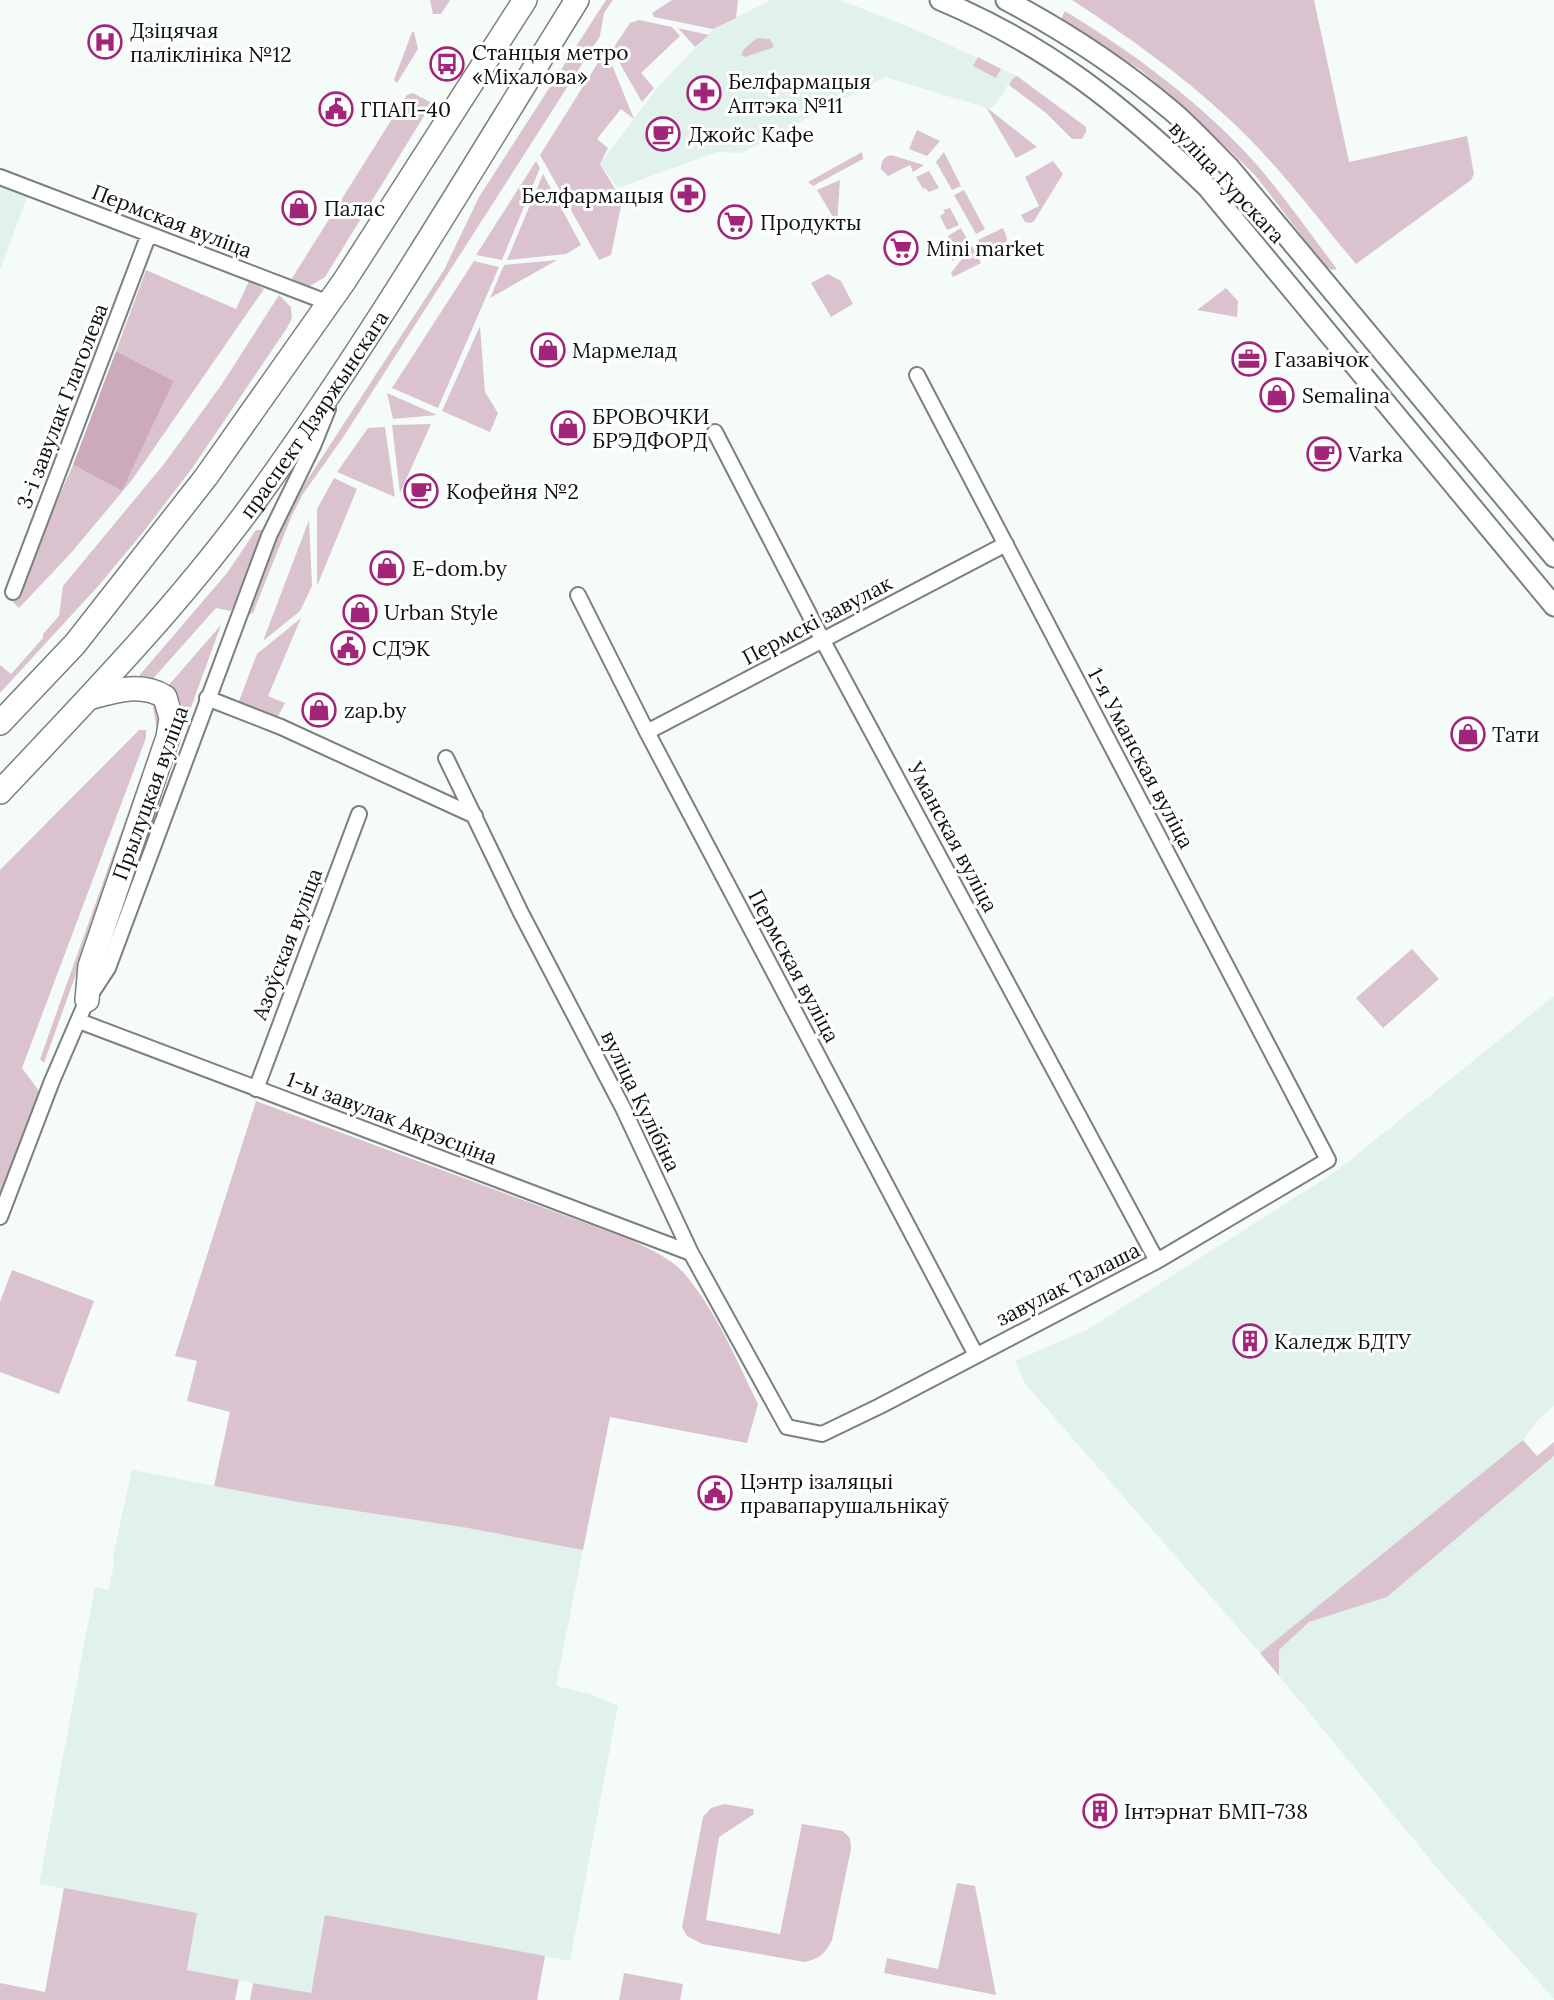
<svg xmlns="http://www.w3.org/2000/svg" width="1554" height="2000" viewBox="0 0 1554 2000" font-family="Lora,serif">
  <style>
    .built { fill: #e1f1ec }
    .green { fill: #dac3cf }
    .forest { fill: #ccaabc }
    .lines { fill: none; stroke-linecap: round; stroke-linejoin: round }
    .street-casing { stroke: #7b807f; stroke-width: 18 }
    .secondary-casing { stroke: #7b807f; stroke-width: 23 }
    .primary-casing { stroke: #7b807f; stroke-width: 26 }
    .street { stroke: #fff; stroke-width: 14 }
    .secondary { stroke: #fff; stroke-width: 19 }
    .primary { stroke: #fff; stroke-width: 23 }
    .labels { text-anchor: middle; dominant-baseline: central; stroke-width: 6; stroke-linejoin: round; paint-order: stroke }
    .poi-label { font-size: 21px; fill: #0f1111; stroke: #fff; text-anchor: start }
    .street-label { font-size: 21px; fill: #0f1111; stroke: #fff }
  </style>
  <rect width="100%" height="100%" fill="#f5fbf9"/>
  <path class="built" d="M771,0h69l79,31 98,45 -5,2 -13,22 -9,9 -105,-32 -143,76 -25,-1 -99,36 -18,-24 59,-78 54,-57z
    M0,184l28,10 -28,76z
    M1554,996v410l-15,13 -16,21 -263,213 -234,-268 -11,-24 72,-31 248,-158z
    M1554,1456v543l-111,-124 -164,-199v-26l30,-28 78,-25z
    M132,1470l166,32 170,26 115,22 -27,136 34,8 28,12 -48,255 -244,-46 -16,79 -123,-24 10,-57 -158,-29 56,-297 14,3 5,-27 -1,-7z"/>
  <path class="green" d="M430,0h20l-9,14h-8z
    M606,0h7l-9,13 -4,23 -256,400 -41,58 -11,21 -39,98 -8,3 27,-70 26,-52 146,-224 35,-73z
    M672,0h66l-2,18 -23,11 -59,-12 -2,-4z
    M1072,0h242l35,162 118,-26 7,38 -3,6 -115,84c-41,-49 -80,-102 -127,-145 -48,-45 -102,-83 -157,-119z
    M1065,11c70,43 138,93 193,155 28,33 53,69 79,103l-5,1 -7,-4 -70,-91 -57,-55 -56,-49 -81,-52z
    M639,20l33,7 8,9 -39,37 13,15 -12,14 -30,-52 18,-27z
    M678,28l31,7 -14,12z
    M412,32h2l4,17 -21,34 -3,-3z
    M757,38l13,1 4,8 -29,10 -4,-2 3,-6z
    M608,55l26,64 -13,-10 -24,30 11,9 -8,16 22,37 -11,54 -12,5 -59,-105 61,-97z
    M978,57l23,12 -5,9 -23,-12z
    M1017,76l69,51v5l-4,7h-10l-26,-26 -37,-28 4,-7z
    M413,93l19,10 -107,174 -15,9 -21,-3 118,-188z
    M986,107l51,40 -21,11z
    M917,130l23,11 -13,15 -18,-7z
    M862,152l1,7 -50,27 -5,-4z
    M944,152l17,34 -9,4 -16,-28z
    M891,155l33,10 -11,7 -3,-7 -22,11 -7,-7c0,-7 2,-12 10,-14z
    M536,161l4,7 -38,92 -26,-5z
    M1053,161l10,13 -29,47 -4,2 -5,-1 -4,-7 18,-9 -14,-29z
    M929,171l10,17 -10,4 -4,-4 -2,1 -7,-12z
    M543,174l38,71 -15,9 -59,6z
    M840,180l-3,44 -20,-34z
    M964,190l21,39 -9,5 -22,-39z
    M950,208l9,17 -12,5 -7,-14 5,-3 -2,-3z
    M961,228l7,13 -15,20 -5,-10 5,-4 -5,-11z
    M1003,228l4,10 -2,11 -16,10 -11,-19z
    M972,246l9,17 -28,14 -2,-4z
    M557,260l-67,38 14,-33z
    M474,261l25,6 -61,141 -46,-20z
    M146,270l90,39 13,-28 15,8 -132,191 -61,73 -52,55 -7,-7 61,-136 49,26 52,-110 -58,-30z
    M828,274l13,7 12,23 -22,13 -20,-34z
    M1226,288l12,13 -1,16 -40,-7z
    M279,295l12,12 1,11 -5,10 -94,139 -49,64 -44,53 -100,109v-28l11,9 32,-36v-4l16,-18 4,-30 101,-122 58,-80z
    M480,326l5,66 13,21 -8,19 -48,-21z
    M387,393l50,22 -44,4z
    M431,424l-31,69 -8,-68z
    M385,427l10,70 -58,-25 31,-44z
    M334,478l23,11 -40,97v-77z
    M309,520l3,66 -12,25 -37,30z
    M256,530h7l1,5 -33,76 -15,-3 -66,74 -12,-5 89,-104z
    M301,618l-33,78 17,7 -7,13 -39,-15 18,-47z
    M221,625l-35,96h-1l-5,-20 -12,-15z
    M157,701l7,29 -120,333 -4,-4 117,-328 -4,-24z
    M139,730h7v8l-124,330 20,27 -42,109v-334z
    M1412,949l27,30 -56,49 -27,-30z
    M256,1101l375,139c16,8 38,17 51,31 33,37 54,88 76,133l-11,39 -137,-26 -27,133 -115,-22 -170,-26 -84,-16 16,-74 -43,-11 10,-40 -22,-5z
    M12,1270l82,31 -35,93 -59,-22v-70z
    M1523,1440l14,16 17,-14v14l-167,141 -78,25 -30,28v26l-19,-23z
    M724,1804l29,5 1,5 -35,23 -13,83 74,14 22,-110 41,7 7,7 1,11 -19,91c-7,14 -12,18 -27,22l-103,-18 -15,-8 -5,-9 21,-110 8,-9z
    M957,1883l18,3 21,109 -112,-22 3,-15 51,11z
    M64,1888l133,25 -10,57 52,10 -4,20h-235v-17l45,9z
    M325,1915l220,41 -8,44h-287l3,-17 58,10z
    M624,1973l59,11 -3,16h-61z"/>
  <path class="forest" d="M116,351l58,30 -52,110 -49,-26z"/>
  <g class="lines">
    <defs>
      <path id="street" d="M0,177l329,126
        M715,432l108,209 334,620
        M13,592l136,-358
        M578,595l69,137 329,623
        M207,698l74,29 194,89
        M647,732l359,-188
        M446,758l75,155 102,195 68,145 96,174 35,7 58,-28 277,-145 171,-101 -411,-785
        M79,1021l612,232
        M256,1089l103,-275
        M0,1217l52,-136 35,-81 21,-32 161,-432 44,-90 15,-37"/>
      <path id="secondary" d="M940,0c109,46 183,106 267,187l347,419
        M1006,0c59,31 115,68 166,111 20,17 39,38 58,57l324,389"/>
      <g id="primary">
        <path d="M0,723l75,-79 131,-167 139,-197 180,-280"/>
        <path id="s1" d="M0,792c88,-93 178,-186 254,-290 117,-161 218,-334 323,-502"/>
        <path d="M87,1000l3,-34 78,-229 3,-19 -6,-21c-24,-15 -51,-6 -76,1"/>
      </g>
    </defs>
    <use href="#street" class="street-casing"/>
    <use href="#secondary" class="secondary-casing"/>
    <use href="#primary" class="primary-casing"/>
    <use href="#street" class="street"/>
    <use href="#secondary" class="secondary"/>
    <use href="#primary" class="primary"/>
  </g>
  <defs>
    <symbol id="hospital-ring" viewBox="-11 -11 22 22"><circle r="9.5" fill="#fff" stroke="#a12579" stroke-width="1.5"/><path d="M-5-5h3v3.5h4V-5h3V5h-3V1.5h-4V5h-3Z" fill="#a12579"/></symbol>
    <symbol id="bus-ring" viewBox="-11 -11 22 22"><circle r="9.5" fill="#fff" stroke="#a12579" stroke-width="1.5"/><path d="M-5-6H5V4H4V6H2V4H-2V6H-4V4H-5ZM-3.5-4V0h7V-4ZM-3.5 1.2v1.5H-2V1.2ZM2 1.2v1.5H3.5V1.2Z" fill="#a12579"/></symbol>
    <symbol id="pharmacy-ring" viewBox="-11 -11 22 22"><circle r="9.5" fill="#fff" stroke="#a12579" stroke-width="1.5"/><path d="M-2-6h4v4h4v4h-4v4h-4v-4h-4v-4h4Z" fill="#a12579"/></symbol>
    <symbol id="civic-ring" viewBox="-11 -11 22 22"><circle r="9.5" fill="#fff" stroke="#a12579" stroke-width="1.5"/><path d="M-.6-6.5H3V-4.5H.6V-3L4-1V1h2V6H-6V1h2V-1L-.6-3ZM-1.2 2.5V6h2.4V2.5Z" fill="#a12579"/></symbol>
    <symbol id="cafe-ring" viewBox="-11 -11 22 22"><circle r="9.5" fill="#fff" stroke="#a12579" stroke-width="1.5"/><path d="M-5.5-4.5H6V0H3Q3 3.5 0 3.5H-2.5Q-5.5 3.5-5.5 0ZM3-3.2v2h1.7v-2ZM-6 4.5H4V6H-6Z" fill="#a12579"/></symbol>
    <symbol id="shop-ring" viewBox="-11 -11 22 22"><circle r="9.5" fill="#fff" stroke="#a12579" stroke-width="1.5"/><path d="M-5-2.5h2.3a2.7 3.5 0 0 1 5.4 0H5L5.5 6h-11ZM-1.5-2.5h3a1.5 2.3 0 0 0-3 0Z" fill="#a12579"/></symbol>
    <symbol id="supermarket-ring" viewBox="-11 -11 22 22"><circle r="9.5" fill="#fff" stroke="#a12579" stroke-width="1.5"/><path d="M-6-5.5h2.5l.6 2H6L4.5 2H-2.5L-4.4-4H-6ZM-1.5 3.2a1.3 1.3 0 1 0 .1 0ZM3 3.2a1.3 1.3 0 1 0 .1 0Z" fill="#a12579"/></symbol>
    <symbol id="office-ring" viewBox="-11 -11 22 22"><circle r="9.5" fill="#fff" stroke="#a12579" stroke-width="1.5"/><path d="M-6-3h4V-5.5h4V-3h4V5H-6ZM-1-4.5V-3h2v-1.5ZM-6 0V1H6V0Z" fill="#a12579"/></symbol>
    <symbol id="building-ring" viewBox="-11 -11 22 22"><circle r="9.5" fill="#fff" stroke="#a12579" stroke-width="1.5"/><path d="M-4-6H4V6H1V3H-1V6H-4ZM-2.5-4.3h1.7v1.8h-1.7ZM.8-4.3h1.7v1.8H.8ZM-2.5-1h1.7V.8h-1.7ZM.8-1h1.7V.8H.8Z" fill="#a12579"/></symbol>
  </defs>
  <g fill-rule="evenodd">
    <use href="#hospital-ring" x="86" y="23" width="38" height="38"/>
    <use href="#bus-ring" x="428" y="45" width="38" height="38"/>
    <use href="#pharmacy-ring" x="685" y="74" width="38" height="38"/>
    <use href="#civic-ring" x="317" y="90" width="38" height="38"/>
    <use href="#cafe-ring" x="644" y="115" width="38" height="38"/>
    <use href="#pharmacy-ring" x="669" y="176" width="38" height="38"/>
    <use href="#shop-ring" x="280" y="189" width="38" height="38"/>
    <use href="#supermarket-ring" x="716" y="203" width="38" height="38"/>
    <use href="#supermarket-ring" x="882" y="229" width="38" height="38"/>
    <use href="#shop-ring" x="529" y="331" width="38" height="38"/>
    <use href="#office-ring" x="1230" y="340" width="38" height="38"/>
    <use href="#shop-ring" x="1258" y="376" width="38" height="38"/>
    <use href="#shop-ring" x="549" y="409" width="38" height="38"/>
    <use href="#cafe-ring" x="1305" y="435" width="38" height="38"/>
    <use href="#cafe-ring" x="402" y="472" width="38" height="38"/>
    <use href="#shop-ring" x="368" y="549" width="38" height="38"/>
    <use href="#shop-ring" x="341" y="593" width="38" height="38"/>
    <use href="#civic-ring" x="329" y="629" width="38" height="38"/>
    <use href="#shop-ring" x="300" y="691" width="38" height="38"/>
    <use href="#shop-ring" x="1449" y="715" width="38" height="38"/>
    <use href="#building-ring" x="1231" y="1322" width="38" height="38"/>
    <use href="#civic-ring" x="696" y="1474" width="38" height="38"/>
    <use href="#building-ring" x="1081" y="1792" width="38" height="38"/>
  </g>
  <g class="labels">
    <g class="poi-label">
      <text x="130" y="30">Дзіцячая<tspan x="130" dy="24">паліклініка №12</tspan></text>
      <text x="472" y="52">Станцыя метро<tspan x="472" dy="24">«Міхалова»</tspan></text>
      <text x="728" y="81">Белфармацыя<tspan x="728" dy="24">Аптэка №11</tspan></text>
      <text x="360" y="109">ГПАП-40</text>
      <text x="688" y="134">Джойс Кафе</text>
      <text x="664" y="195" text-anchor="end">Белфармацыя</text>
      <text x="324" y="208">Палас</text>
      <text x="760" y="222">Продукты</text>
      <text x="926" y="248">Mini market</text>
      <text x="572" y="350">Мармелад</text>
      <text x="1274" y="359">Газавічок</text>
      <text x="1302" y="395">Semalina</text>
      <text x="592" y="416">БРОВОЧКИ<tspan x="592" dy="24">БРЭДФОРД</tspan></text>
      <text x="1348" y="454">Varka</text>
      <text x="446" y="491">Кофейня №2</text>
      <text x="412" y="568">E-dom.by</text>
      <text x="384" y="612">Urban Style</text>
      <text x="372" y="648">СДЭК</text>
      <text x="344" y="710">zap.by</text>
      <text x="1492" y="734">Тати</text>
      <text x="1274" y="1341">Каледж БДТУ</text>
      <text x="740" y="1481">Цэнтр ізаляцыі<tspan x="740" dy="24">правапарушальнікаў</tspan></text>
      <text x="1124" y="1811">Інтэрнат БМП-738</text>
    </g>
    <g class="street-label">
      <text transform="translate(1227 182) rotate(47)">вуліца Гурскага</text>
      <text transform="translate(172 221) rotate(21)">Пермская вуліца</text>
      <text transform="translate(62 406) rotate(-69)">3-і завулак Глаголева</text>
      <text stroke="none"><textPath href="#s1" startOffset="492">праспект Дзяржынскага</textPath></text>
      <text transform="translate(817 620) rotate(-28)">Пермскі завулак</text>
      <text transform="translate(1141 758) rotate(62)">1-я Уманская вуліца</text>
      <text transform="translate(150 793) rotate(-70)">Прылуцкая вуліца</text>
      <text transform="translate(953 837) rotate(62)">Уманская вуліца</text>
      <text transform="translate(287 944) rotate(-69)">Азоўская вуліца</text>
      <text transform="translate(794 966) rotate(62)">Пермская вуліца</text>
      <text transform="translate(641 1101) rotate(64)">вуліца Кулібіна</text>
      <text transform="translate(392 1118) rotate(21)">1-ы завулак Акрэсціна</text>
      <text transform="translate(1068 1284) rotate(-27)">завулак Талаша</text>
    </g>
  </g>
</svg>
